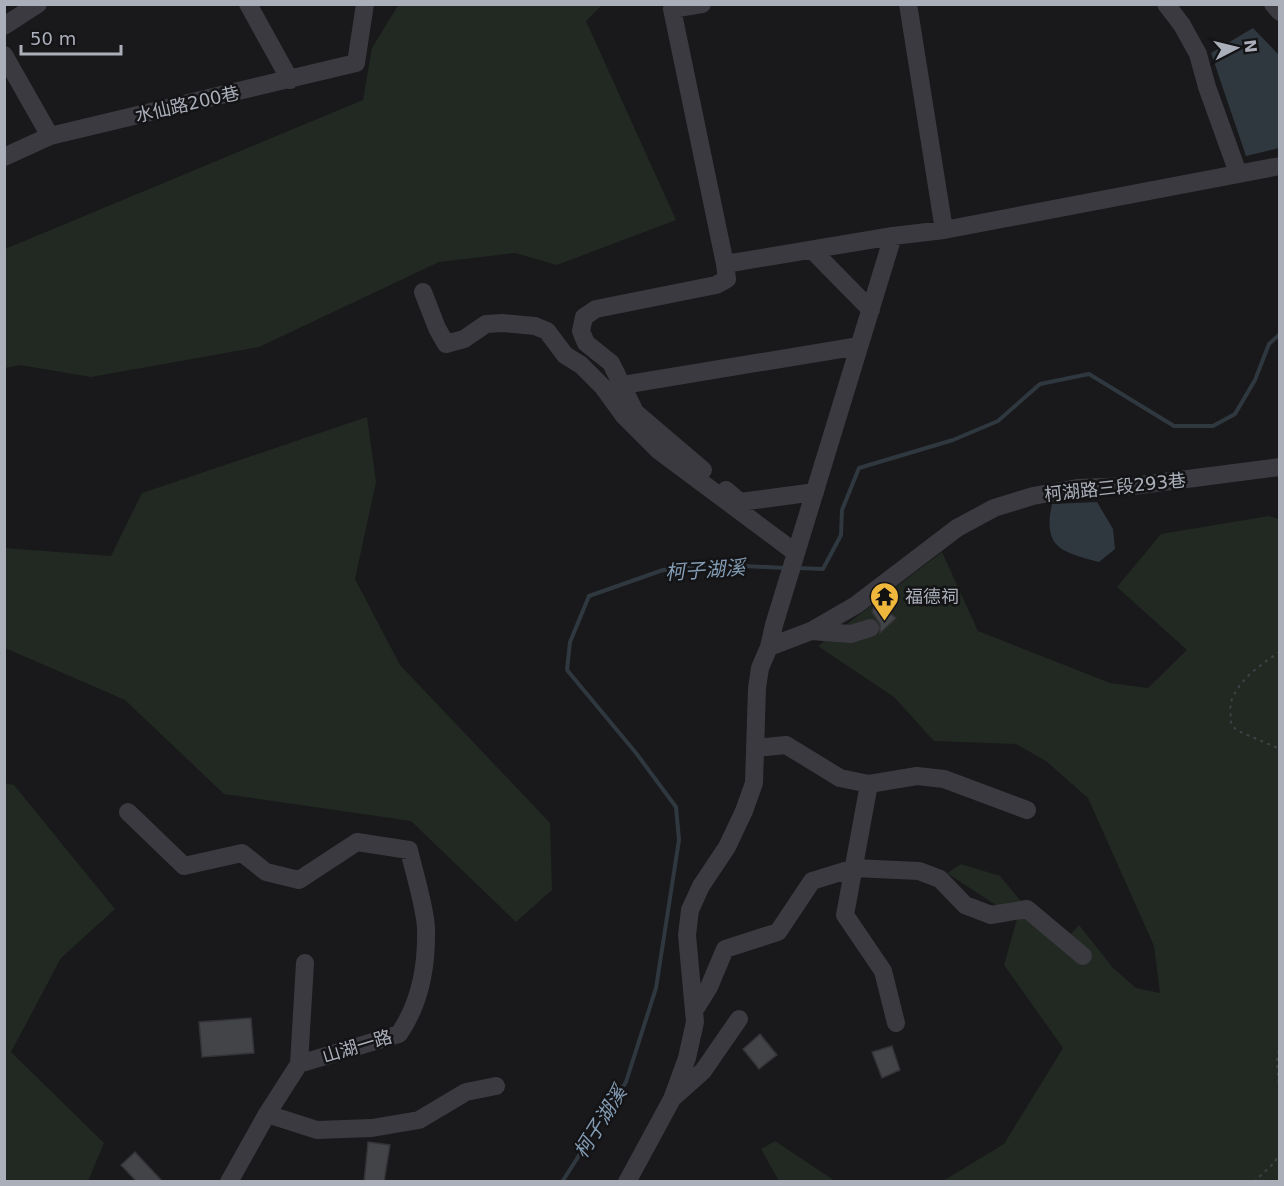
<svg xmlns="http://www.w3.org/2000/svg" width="1284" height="1186" viewBox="0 0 1284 1186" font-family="'DejaVu Sans','Noto Sans TC',sans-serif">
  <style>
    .green { fill: #212922 }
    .water { fill: #2f373f }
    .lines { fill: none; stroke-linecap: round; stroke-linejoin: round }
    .stream { stroke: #2f373f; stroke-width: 4 }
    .building { fill: #434448; stroke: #333337; stroke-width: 1.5 }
    .path { stroke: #404147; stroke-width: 2; stroke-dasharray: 3 4.5; stroke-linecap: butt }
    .minor { stroke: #3a3a40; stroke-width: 18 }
    .labels { text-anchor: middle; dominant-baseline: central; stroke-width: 5; stroke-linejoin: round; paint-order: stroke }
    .street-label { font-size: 18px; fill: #abafba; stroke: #141416 }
    .poi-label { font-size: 18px; fill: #abafba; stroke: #141416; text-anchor: start }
    .water-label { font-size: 20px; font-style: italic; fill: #839cb4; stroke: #141416 }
  </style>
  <rect width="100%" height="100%" fill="#19191b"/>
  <path class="green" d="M399,4l203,1 -16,16 90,199 -119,45 -42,-12 -76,9 -180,85 -168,30 -71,-12 -15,3v-119l358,-149 9,-52z
    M367,417l9,65 -21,97 45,86 150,158 2,67 -36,32 -105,-101 -187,-27 -99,-94 -120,-52v-100l106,8 31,-63z
    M1269,516l10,3v662h-336l61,-37 59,-96 -59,-83 13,-46 -70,-46 14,-9 39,12 59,71 20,-22 34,43 23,20 24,5 -6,-47 -66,-148 -42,-37 -30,-17 -82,-3 -40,-44 -76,-51 124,-94 36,79 132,52 38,5 39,-38 -70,-63 44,-53z
    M4,783l10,2 101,124 -54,49 -50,94 93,91 -16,38h-83z
    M775,1141l60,40h-56l-18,-32z"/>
  <path class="water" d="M1253,28l26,27v93l-33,8 -35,-103z
    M1097,502l16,27 2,20 -16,13c-36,-10 -57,-13 -47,-58z"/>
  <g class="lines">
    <path class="stream" d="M797,568l26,1 18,-34 1,-25 17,-42 94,-28 45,-19 42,-37 49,-10 85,52h39l22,-12 20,-34 14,-36 11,-10
      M562,1182l64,-100 30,-94 23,-148 -3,-33 -40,-54 -69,-83 3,-28 19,-46 74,-26 60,-5 63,3"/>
  </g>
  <path class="building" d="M879,604l17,14 -16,15v-9l-8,-12 2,-6z
    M251,1018l3,35 -52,4 -3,-35z
    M760,1034l17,21 -18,14 -16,-20z
    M892,1046l8,24 -18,8 -10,-26z
    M368,1142l22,3 -6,37h-20z
    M135,1152l28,30h-26l-16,-17z"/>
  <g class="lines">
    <path class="path" d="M1280,652c-18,11 -40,27 -48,47 -3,7 -1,17 -1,24l5,7 44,19
      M1280,1043l-3,19 3,38
      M1254,1182l21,-20 5,-11"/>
    <path class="minor" d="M248,4l42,76
      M702,4l-30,5 53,255 168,-28 51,-6 336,-64
      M908,4l36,226
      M1166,4l16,21 16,29 9,33 31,86
      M1273,4l7,8
      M4,26l34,-22
      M4,55l46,81
      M4,157l46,-21 306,-73 9,-59
      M812,250l59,60
      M423,292l14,36 9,16 18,-5 22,-15 16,-1 33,3 12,5 18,24 16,10 22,22 21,29 34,34 138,103
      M623,385l236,-39
      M703,470l-68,-58 -24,-49 -25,-20 -5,-12 3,-14 12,-8 120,-24 11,-6 -2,-15
      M726,490l14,12 75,-10
      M811,631l40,3 19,-6
      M769,647l5,-22 119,-389
      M756,748l30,-3 54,33 29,6 -24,131 38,56 13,52
      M869,784l48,-8 27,3 83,31
      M128,812l56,54 58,-13 24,19 33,8 58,-38 52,8c5,22 16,57 17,78 1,38 -5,74 -27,106l-100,30 -32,50 -38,68
      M694,1011l15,-24 16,-38 53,-17 34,-51 42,-13 65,3 21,8 25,26 26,10 36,-6 56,47
      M299,1064l6,-101
      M675,1096l28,-25 36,-52
      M267,1114l50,16 55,-2 47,-8 47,-28 30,-6
      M627,1182l45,-83 15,-41 8,-36 -8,-87 3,-25 11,-24 26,-39 17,-36 10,-28 3,-95 3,-20 9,-21 42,-16 45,-26 101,-77 37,-20 39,-12 44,-8 56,-2 147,-19"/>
  </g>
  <defs>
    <symbol id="temple-pin" viewBox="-11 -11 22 30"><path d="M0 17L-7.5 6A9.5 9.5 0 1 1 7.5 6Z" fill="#efb73c" stroke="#141416"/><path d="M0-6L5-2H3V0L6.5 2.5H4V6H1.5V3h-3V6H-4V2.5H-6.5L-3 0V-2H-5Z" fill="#111"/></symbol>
  </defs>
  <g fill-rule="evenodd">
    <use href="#temple-pin" x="868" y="580" width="33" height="45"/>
  </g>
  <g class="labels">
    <g class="street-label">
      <text transform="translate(187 104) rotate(-13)">水仙路200巷</text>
      <text transform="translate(1115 487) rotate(-6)">柯湖路三段293巷</text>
      <text transform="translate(357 1046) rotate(-17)">山湖一路</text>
    </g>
    <g class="poi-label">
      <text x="905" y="596">福德祠</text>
    </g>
    <g class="water-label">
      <text transform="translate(705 570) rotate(-4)">柯子湖溪</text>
      <text transform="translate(600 1122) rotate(-58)">柯子湖溪</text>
    </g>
  </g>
  <rect width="1284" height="1186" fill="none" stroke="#abafba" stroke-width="12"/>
  <g transform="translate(1236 48) rotate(83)" stroke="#141416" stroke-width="4.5" paint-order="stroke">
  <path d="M0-4.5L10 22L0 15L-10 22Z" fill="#abafba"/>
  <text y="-9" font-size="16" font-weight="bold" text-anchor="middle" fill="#abafba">N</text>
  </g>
  <path d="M21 45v9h100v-9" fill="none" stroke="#abafba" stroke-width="3"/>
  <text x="30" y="45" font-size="18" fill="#abafba" stroke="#141416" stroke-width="4.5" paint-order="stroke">50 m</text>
</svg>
